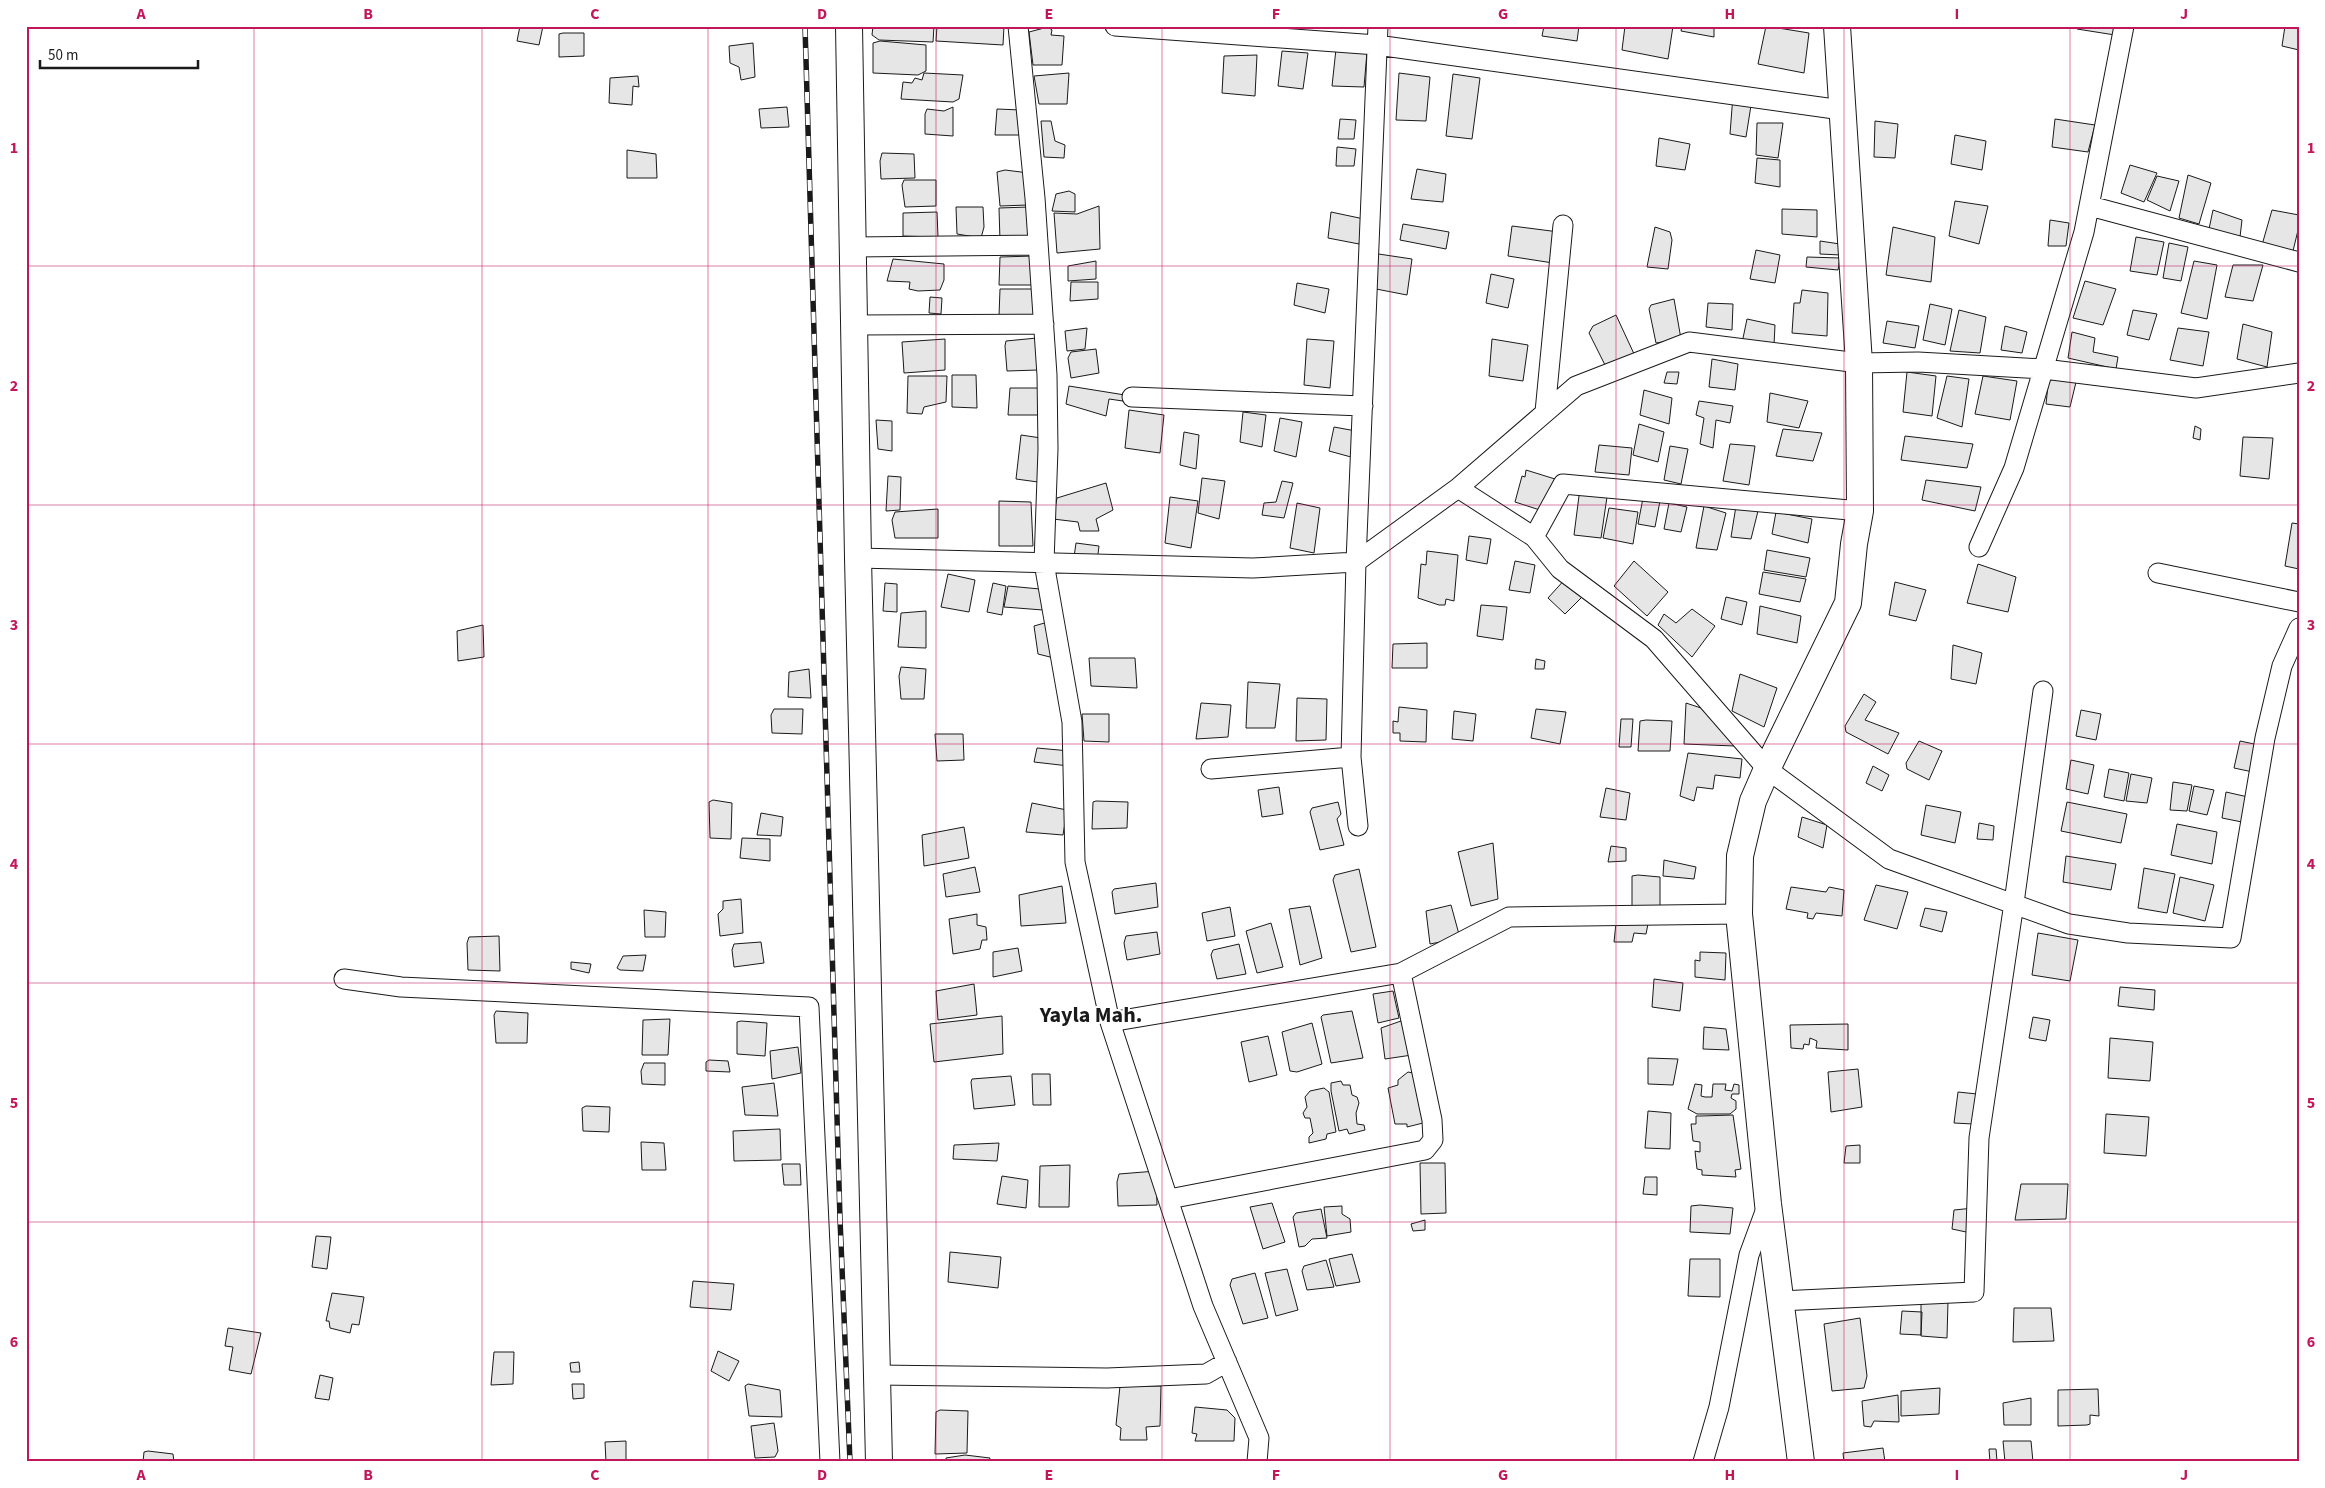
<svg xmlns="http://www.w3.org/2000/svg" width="2325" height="1488" viewBox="0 0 2325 1488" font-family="'Source Sans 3',sans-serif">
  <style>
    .building { fill: #e6e6e6; stroke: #1a1a1a }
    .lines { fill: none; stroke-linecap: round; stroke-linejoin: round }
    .street-casing { stroke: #1a1a1a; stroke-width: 21 }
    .secondary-casing { stroke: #1a1a1a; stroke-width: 28 }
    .street { stroke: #fff; stroke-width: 19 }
    .secondary { stroke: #fff; stroke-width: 26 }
    .rail-casing { stroke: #1a1a1a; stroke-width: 5.5 }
    .rail { stroke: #fff; stroke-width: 4; stroke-dasharray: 11; stroke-linecap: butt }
    .grid { fill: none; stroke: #c2185b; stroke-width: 1; stroke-opacity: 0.55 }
    .labels { text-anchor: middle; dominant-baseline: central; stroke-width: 4; stroke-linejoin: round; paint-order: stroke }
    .district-label { font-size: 22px; font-weight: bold; fill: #1a1a1a; stroke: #fff }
    .neatline { fill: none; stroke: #c2185b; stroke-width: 2 }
    .grid-label { font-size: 16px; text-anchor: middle; font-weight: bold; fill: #c2185b }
  </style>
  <rect width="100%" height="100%" fill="#fff"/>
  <path class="building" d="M520,26h23l-4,19 -22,-4z
    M873,26h61l-1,16 -54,-2 -7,-5z
    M937,26h67l-1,19 -67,-4z
    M1544,26h35l-2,15 -35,-5z
    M1625,26h48l-5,33 -46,-9z
    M1682,26h32v11l-33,-6z
    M1766,26l43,7 -5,40 -46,-9z
    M2078,26h39l-2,9 -38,-6z
    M2285,26h14v24l-17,-4z
    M1048,27l4,3 -1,5 13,1 -2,29h-29l-4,-33z
    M563,33h21v23l-25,1v-23z
    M880,41l46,4v26l-8,4 -45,-2v-30z
    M753,43l2,34 -14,3 -2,-13 -9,-4 -1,-17z
    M1336,49l31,3 -3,35 -32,-1z
    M1282,51l26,2 -5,36 -25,-3z
    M1257,55l-2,41 -33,-3 2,-37z
    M924,73l39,2 -4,24 -6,3 -52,-3 2,-17 9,1 3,-5 7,2z
    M1069,73l-2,31h-28l-5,-28z
    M1399,73l31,4 -4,44 -30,-1z
    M1453,74l27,4 -8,61 -26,-3z
    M638,76l1,11 -6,-1 -1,19 -23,-2 1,-25z
    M1733,95l19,4 -6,38 -16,-3z
    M787,107l2,20 -28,1 -2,-19z
    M953,107v29l-28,-2v-20l2,-5 17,2z
    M997,109l24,1 -1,25h-25z
    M1340,119l16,1 -2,19h-16z
    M2055,119l40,6 -7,27 -36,-5z
    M1041,121h10l4,20 10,4 -1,13 -20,-1z
    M1875,121l23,3 -3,34 -21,-1z
    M1757,123h26l-5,35 -22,-3z
    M1955,135l31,6 -4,29 -31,-6z
    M1659,138l31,6 -5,26 -29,-4z
    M1337,147l19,2 -2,17h-18z
    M627,150l29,4 1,24h-30z
    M882,153l32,1 1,24 -34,1 -1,-18z
    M1757,158l23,2v27l-25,-4z
    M2130,165l27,8 -13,29 -23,-9z
    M1417,169l29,5 -3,28 -32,-3z
    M1005,170l24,3 -1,32 -28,1 -3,-34z
    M2188,175l23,8 -12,41 -20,-6z
    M2157,176l22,5 -9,30 -23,-11z
    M904,180h32v26l-31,1 -3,-22z
    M1069,191l6,3v18l-23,-1 4,-17z
    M1955,201l33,5 -9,38 -30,-8z
    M1099,206l1,43 -43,4 -3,-40 23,1z
    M956,207h27l1,20 -3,11 -24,-4z
    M1029,207l1,34h-30l-1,-33z
    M1782,209l35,1v27l-35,-3z
    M2213,210l29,10 -2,17 -31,-8z
    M2272,210l27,5v11l-6,25 -31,-6z
    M937,212l1,25 -35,-1v-23z
    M1331,212l33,7 -5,25 -31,-6z
    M2050,220l19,3 -3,23h-18z
    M1403,224l46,8 -3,17 -46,-9z
    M1512,226l47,6 -6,31 -45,-7z
    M1655,227l15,5 2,8 -4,29 -21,-2z
    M1893,227l42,10 -4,45 -45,-7z
    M2136,237l28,5 -7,33 -27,-4z
    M1820,241l20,3 1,11 -21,-1z
    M2169,243l19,4 -7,34 -18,-3z
    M1756,250l24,5 -5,28 -25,-4z
    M1372,253l40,6 -5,36 -36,-7z
    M1034,256l-1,29h-34l1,-28z
    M1807,257l33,1 -2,12 -32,-3z
    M893,259l51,5v16l-4,10 -22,1 -9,-2 1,-7 -23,-1z
    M1096,261v18l-28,2v-15z
    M2194,261l23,4 -10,54 -26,-6z
    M2233,265h30l-10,36 -28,-4z
    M1491,274l23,5 -6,29 -22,-5z
    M2085,281l31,8 -13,36 -30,-7z
    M1071,282h27v17l-28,2z
    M1297,283l32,6 -4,24 -31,-8z
    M1000,289h35l-1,28 -35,-1z
    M1802,290l26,3 -1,43 -35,-3 2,-30h6z
    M930,297l12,1 -1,16 -12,-1z
    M1674,299l7,40 -25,4 -7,-34 2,-4z
    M1708,303l25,1 -1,26 -26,-3z
    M1930,304l22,5 -7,36 -22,-5z
    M1959,310l27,7 -6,36 -30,-2z
    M2133,310l24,4 -8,26 -22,-5z
    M1616,315l19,41 -27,15 -19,-38 4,-7z
    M1747,319l28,6 -1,20 -32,-2z
    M1887,321l32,5 -4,22 -32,-5z
    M2243,324l29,8 -5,35 -30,-8z
    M2005,326l22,6 -5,21 -21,-3z
    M1087,328l-2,21 -18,2 -2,-20z
    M2178,328l31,4 -6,34 -33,-6z
    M2072,332l23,6 -2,14 25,5 -2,12 -48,-11z
    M1037,338l1,32 -31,1 -2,-25 1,-5z
    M945,339v31l-41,3 -2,-31z
    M1307,339l27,2 -4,47 -26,-3z
    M1492,339l36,6 -5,36 -34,-5z
    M1096,349l3,24 -28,5 -3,-20 3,-6z
    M1712,359l26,5 -3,26 -26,-3z
    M1667,372h12l-2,12 -13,-1z
    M1907,372l29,4 -4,40 -29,-4z
    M952,375h24l1,33 -25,-1z
    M908,376h39l-1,26 -22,5 -2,7 -15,-1z
    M1947,376l22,3 -7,48 -25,-9z
    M1983,376l34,5 -7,39 -35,-6z
    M2049,376l28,2 -7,29 -24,-3z
    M1069,386l56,9 -2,6 -14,-2 -3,17 -40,-12z
    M1010,388h32v27h-34z
    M1644,390l28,8 -3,26 -29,-9z
    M1770,393l38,8 -9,27 -32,-6z
    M1699,401l34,5 -3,17 -14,-3 -3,28 -13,-4 4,-26 -8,-3z
    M1129,410l35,5 -4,38 -35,-5z
    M1243,412l23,3 -4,32 -22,-5z
    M1280,418l22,4 -6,35 -22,-6z
    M876,420l16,1v30l-14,-2z
    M1639,424l25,8 -6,30 -25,-7z
    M2195,426l6,3 -1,11 -7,-2z
    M1334,427l22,4 -5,26 -22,-6z
    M1783,429l39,4 -9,28 -37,-5z
    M1184,432l15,3 -3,34 -16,-4z
    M1021,435l20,3 -3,44 -22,-3z
    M1905,436l68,8 -6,24 -66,-8z
    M2243,437l30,1 -4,41 -29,-3z
    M1730,444l25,2 -6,39 -26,-4z
    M1599,445l33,3 -3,27 -34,-3z
    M1670,446l18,3 -7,35 -17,-4z
    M1526,470l29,9 -12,32 -28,-9 7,-26 3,1z
    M888,476l13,1 -1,33 -14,1z
    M1202,478l23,3 -6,38 -21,-6z
    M1926,480l55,7 -6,24 -53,-11z
    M1282,481l11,2 -9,35 -22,-3 2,-12 12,-1z
    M1106,483l7,27 -17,9 3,12h-19l-2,-9 -25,-3 4,-21z
    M1580,488l27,9 -6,41 -27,-3z
    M1170,497l28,4 -7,47 -26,-5z
    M1643,498l17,3 -5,26 -17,-3z
    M999,501l32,1 2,44h-34z
    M1297,503l23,5 -6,45 -24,-5z
    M1669,503l18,4 -6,25 -17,-3z
    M1704,506l22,7 -9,37 -21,-2z
    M1736,506l23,1 -8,32 -20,-2z
    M1609,508l29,4 -5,32 -30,-6z
    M938,509v29h-43l-3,-18 3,-8z
    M1776,512l36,7 -4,24 -36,-9z
    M2292,523l7,1v45l-14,-3z
    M1469,536l22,3 -4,25 -21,-4z
    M1076,543l23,3 -2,16 -23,-5z
    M1767,550l43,8 -4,19 -42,-7z
    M1427,551l31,4 -4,46 -8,-2 -1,6h-6l-21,-7 3,-34 5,1z
    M1515,561l20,4 -5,28 -21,-3z
    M1634,561l34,31 -21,24 -33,-30z
    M1978,564l38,13 -8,35 -41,-9z
    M1763,572l43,7 -6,23 -41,-8z
    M948,574l27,6 -6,32 -28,-5z
    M1567,577l16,19 -18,18 -17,-16z
    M1895,582l31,8 -10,31 -27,-6z
    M885,583l12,1v28l-14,-1z
    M993,583l13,3 -4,29 -15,-3z
    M1008,586l32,3 3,21 -39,-3z
    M1726,597l21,5 -5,23 -21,-6z
    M1481,605l26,2 -4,33 -26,-4z
    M1760,606l41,10 -4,27 -40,-9z
    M1692,609l23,17 -23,31 -34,-32 6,-11 12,9z
    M926,611v37l-28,-1 3,-34z
    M1048,622l5,30 -3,5 -12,-3 -4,-28z
    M483,625l1,32 -26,4 -1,-30z
    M1427,643v25h-35l1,-24z
    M1953,645l29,8 -6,31 -25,-5z
    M1089,658h46l2,30 -46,-2z
    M1536,659l9,2 -1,8h-9z
    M901,667l25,2 -2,30h-23l-2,-23z
    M809,669l2,29 -23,-1 1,-25z
    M1740,674l37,14 -13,39 -32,-16z
    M1248,682l32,2 -5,44h-29z
    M1864,694l12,8 -11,18 34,13 -11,21 -42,-22 -1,-6z
    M1297,698l30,1 -1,41 -30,1z
    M1201,703l30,2 -3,32 -32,2z
    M1686,703l15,5 34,38 -51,-2z
    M1399,707l28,3 -1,32 -26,-1v-8h-7v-12l5,1z
    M774,709h29l-1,25 -30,-1 -1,-18z
    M1536,709l30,3 -6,32 -29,-6z
    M2081,710l20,4 -5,26 -20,-4z
    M1454,711l22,3 -3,27 -21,-2z
    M1082,714h27v28l-25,-1z
    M1621,719h12l-2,28h-12z
    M1646,720l26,1 -2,30h-32l2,-30z
    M935,734h28l1,26 -27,1z
    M1919,741l23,10 -13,29 -22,-11 -1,-6z
    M2240,741l19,4 -6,27 -19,-4z
    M1037,748l33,3 -1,15 -35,-4z
    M1688,753l54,6 -2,19 -25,-3 -2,14 -16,-2 -3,14 -14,-5z
    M2071,760l23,5 -6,29 -22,-5z
    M1873,766l16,9 -7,16 -16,-8z
    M2109,769l20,4 -5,28 -20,-4z
    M2131,774l21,4 -5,25 -21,-2z
    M2173,782l19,3 -5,26 -17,-1z
    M2194,786l20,4 -7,25 -18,-4z
    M1279,787l4,27 -21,3 -4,-27z
    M1606,788l24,5 -4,27 -26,-3z
    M2226,792l22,5 -6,25 -20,-4z
    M713,800l19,3 -1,36 -21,-1 -1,-36z
    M1096,801l32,1 -1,26 -35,1 1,-27z
    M1338,802l3,12 -4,5 7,26 -24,5 -10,-38 2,-4z
    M2067,802l60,12 -6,29 -60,-12z
    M1032,803l35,7 -4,25 -37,-3z
    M1926,805l35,7 -6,31 -34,-8z
    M761,813l22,4 -2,19 -24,-1z
    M1802,817l25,8 -4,23 -25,-11z
    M1979,823l15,3 -1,14 -16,-1z
    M2177,824l40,8 -5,32 -41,-9z
    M964,827l5,31 -45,8 -2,-31z
    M742,838l28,1v22l-30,-3z
    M1493,843l5,56 -27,7 -13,-54z
    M1611,846l15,2v13l-18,1z
    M2066,856l50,8 -5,26 -48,-8z
    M1664,860l32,7 -2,12 -31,-3z
    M975,867l5,25 -34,5 -3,-23z
    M2144,868l31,6 -8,39 -29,-5z
    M1359,869l17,78 -25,5 -18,-72 2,-5z
    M1638,875l22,2v33l-28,-1v-33z
    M2180,877l34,8 -9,36 -32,-8z
    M1156,883l2,24 -43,7 -3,-22 2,-3z
    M1876,885l32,7 -11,37 -33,-9z
    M1062,886l4,37 -45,3 -2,-31z
    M1791,887l35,5 3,-5 15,3 -2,26 -26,-3 -3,6 -6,-1 1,-5 -22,-4z
    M741,899l2,34 -23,3 -2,-22 5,-5v-8z
    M1451,905l9,33 -30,6 -4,-33z
    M1310,906l12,52 -22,7 -11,-56z
    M1230,907l5,29 -28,5 -5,-28z
    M1925,908l22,4 -5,20 -22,-6z
    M644,910l22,2 -1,25h-20z
    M977,914v11l9,2 1,13h-5l-2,9 -27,5 -4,-35z
    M1271,923l12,44 -26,6 -11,-42z
    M1616,923l32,1 -2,10 -12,-1 -2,9h-18z
    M1157,932l3,22 -33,6 -3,-17 2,-7z
    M2038,933l40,7 -8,41 -38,-6z
    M499,936l1,35 -32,-1 -1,-27 2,-6z
    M761,942l3,21 -30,4 -2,-17 2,-6z
    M1239,944l7,30 -29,5 -6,-24 2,-5z
    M1018,948l4,23 -29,6v-25z
    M1700,952l26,1 -1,27 -30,-3v-17l5,1z
    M646,955l-3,16 -23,-1 -3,-2 6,-12z
    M571,962l20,2 -2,9 -18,-4z
    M1654,979l29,4 -3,28 -28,-4z
    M974,984l3,31 -39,5 -2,-29z
    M2120,987l35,3 -1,20 -36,-4z
    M1393,991l6,27 -21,5 -5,-29z
    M496,1011l32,2 -1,30h-31l-2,-28z
    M1352,1011l11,47 -32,5 -10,-46 2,-2z
    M1002,1016l1,38 -69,8 -4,-38z
    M2033,1017l17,3 -4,21 -17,-3z
    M670,1019l-2,36h-26l1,-35z
    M741,1021l26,2 -2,33 -28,-2v-32z
    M1401,1021l11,34 -27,4 -4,-31z
    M1312,1023l10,41 -25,8 -7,-1 -8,-39z
    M1848,1024v26l-32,-2 1,-7 -7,-3 -1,7 -5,-1 -1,5 -12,-1 -1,-23z
    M1704,1027l22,2 3,21 -26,-1z
    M1268,1036l9,39 -28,7 -8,-40z
    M2110,1038l43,4 -3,39 -42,-3z
    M798,1047l3,26 -29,6 -2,-28z
    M1648,1058l30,1 -5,26 -25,-1z
    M709,1060l19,1 2,11 -24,-1v-9z
    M644,1063h21v22l-23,-1 -1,-13z
    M1858,1069l4,38 -31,5 -3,-40z
    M1408,1072l5,1 10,50 -16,4v-3h-12l-7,-36 10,-3v-5z
    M1032,1074h18l1,31h-18z
    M1011,1076l4,29 -41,4 -3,-27 1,-3z
    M1341,1081l2,4h7l2,10 5,2 2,6 -3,10 1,11 7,1 1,5 -16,4 -2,-5 -8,2 -8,-40v-8z
    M774,1083l4,33 -33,-1 -3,-28z
    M1695,1084l7,1 -1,11 4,1h7l1,-13h13l-1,6 7,1 2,-7 5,1v9h-7l-1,4 5,3v8l-6,5h-33l-9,-5z
    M1324,1088l5,4 7,40 -9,2 -1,5 -17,4v-6l4,-4 -3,-15h-5l-2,-5 4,-6 -2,-10 5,-6z
    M1958,1092l19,2 -4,30 -19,-1z
    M586,1106l24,1 -1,25 -26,-1 -1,-23z
    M1648,1111l23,2 -1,36 -25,-1z
    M2106,1114l43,3 -3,39 -42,-3z
    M1733,1115l8,54 -6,1 1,7 -34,-2v-5l-5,-1 -2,-18 5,1v-10l-7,-1 -2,-17h5v-8h4z
    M780,1129l1,31 -47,1 -1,-30z
    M641,1142l23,1 2,27h-24z
    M999,1143l-2,18 -44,-2 1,-14z
    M1860,1145v18h-16l2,-17z
    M1420,1163h25l1,50 -25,1z
    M782,1164h18l1,21h-17z
    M1070,1165l-1,42h-30l1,-41z
    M1156,1171l1,34 -39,1 -1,-24 2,-8z
    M1002,1176l26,4 -2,28 -29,-4z
    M1645,1177h12v18l-14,-1z
    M2021,1184h47l-2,35 -51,1z
    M1272,1203l13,39 -22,7 -13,-42z
    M1700,1205l33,3 -3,26 -40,-2 1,-26z
    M1342,1206v8l8,5 1,13 -24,4 -3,-29z
    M1974,1208l-3,25 -19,-4 2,-19z
    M1321,1209l6,29 -15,1 -7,7 -6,1 -6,-30 3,-4z
    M1425,1220v10l-12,1 -2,-7z
    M316,1236l15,1 -4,32 -15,-2z
    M950,1252l51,5 -3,31 -50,-6z
    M1352,1254l8,28 -24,4 -7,-27z
    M1690,1259h30v38l-32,-1z
    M1326,1260l8,27 -27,3 -5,-19 2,-5z
    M1287,1269l11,41 -22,6 -11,-43z
    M1255,1273l13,45 -25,6 -13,-39 2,-6z
    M693,1281l41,3 -3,26 -41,-3z
    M332,1293l32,4 -5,28 -7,-1 -2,9 -20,-5 -1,-7h-3z
    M1948,1301l-1,37 -26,-2v-34z
    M2014,1308h37l3,33 -41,1z
    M1902,1311l20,1 -1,23 -21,-1z
    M1860,1318l7,58 -3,12 -32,3 -8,-67z
    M228,1328l33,5 -10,41 -22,-4 4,-23 -8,-1z
    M718,1351l21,10 -10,20 -18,-10z
    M494,1352h20l-1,32 -22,1z
    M579,1362l1,10h-9l-1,-9z
    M320,1375l13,3 -4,22 -14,-2z
    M572,1384h12v14l-11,1z
    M748,1384l32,6 2,27 -33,-1 -4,-30z
    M1120,1386h41l-1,40 -14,1 1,13h-27l1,-12 -5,-3z
    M1940,1388l-1,26 -38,2v-25z
    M2098,1389l1,27 -9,-1v9l-3,1 -29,1v-36z
    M1898,1395l1,27 -25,-1 -3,6 -7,-1 -2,-25z
    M2031,1398v27h-27l-1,-22z
    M1195,1407l32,3 8,8 -1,23h-39l2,-7 -5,-1z
    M940,1410l28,1 -1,42 -32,1 1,-42z
    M774,1423l4,28 -3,6 -20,1 -4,-32z
    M626,1441v21h-20l-1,-20z
    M2003,1441h28l2,21h-28z
    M1883,1448l2,14h-41l-1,-9z
    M1989,1449h7l1,12 -7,1z
    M148,1451l25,3 1,8h-31l1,-10z
    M965,1455l25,3 -1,4h-43v-4z"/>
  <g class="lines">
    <defs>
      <path id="street" d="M1018,26l17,172 12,177 1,74 -4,114 28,159 3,140 35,160 93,284 56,132 -2,24
        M1115,26l262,19 465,65
        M2090,206l209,56
        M853,247l185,-2
        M855,325l189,-1
        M1132,397l231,9
        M1545,412l18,-187
        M1458,488l76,49 26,32 94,70 113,130 122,90 180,65 59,9 103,5 34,-200 17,-72 17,-38
        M1534,537l29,-53 297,27
        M1979,547l35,-79 70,-236 40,-206
        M858,558l395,10 103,-6 102,-74 118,-102 113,-44 170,21 59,-1 126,7 152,19 103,-15
        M2158,573l141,29
        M1211,769l140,-12
        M1358,826l-7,-69 5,-195 22,-536
        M344,979l57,8 408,20 21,455
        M1110,1022l291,-49 108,-56 230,-3
        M1169,1199l256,-49 8,-10 -1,-20 -31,-147
        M1779,1301l195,-9 5,-154 35,-235 29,-212
        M877,1375l230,3 99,-4 21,-12
        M1703,1462l16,-55 30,-152 18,-49"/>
      <path id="secondary" d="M849,26l9,532 21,904
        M1801,1462l-33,-258 -29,-290 1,-58 13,-55 14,-32 81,-166 6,-59 6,-33 -1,-148 -22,-337"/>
    </defs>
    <use href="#street" class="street-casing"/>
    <use href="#secondary" class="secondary-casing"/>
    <use href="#street" class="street"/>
    <use href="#secondary" class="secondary"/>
    <defs>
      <path id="rail" d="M805,26l35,1193 10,243"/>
    </defs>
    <use href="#rail" class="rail-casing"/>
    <use href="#rail" class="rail"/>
  </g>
  <path class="grid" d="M254,26v1436M482,26v1436M708,26v1436M936,26v1436M1162,26v1436M1390,26v1436M1616,26v1436M1844,26v1436M2070,26v1436M26,266h2273M26,505h2273M26,744h2273M26,983h2273M26,1222h2273"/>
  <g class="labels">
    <g class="district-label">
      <text x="1091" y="1015">Yayla Mah.</text>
    </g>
  </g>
  <rect width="2325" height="1488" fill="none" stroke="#ffffff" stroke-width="55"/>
  <path d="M40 60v8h158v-8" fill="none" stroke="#1a1a1a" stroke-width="2.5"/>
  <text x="48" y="60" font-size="15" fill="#1a1a1a" stroke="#ffffff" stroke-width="4" paint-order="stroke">50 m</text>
  <rect x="28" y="28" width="2270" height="1432" class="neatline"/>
  <g class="grid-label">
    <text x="141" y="19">A</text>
    <text x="368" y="19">B</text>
    <text x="595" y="19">C</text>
    <text x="822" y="19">D</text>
    <text x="1049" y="19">E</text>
    <text x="1276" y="19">F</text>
    <text x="1503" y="19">G</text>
    <text x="1730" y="19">H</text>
    <text x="1957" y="19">I</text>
    <text x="2184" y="19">J</text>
    <text x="14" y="153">1</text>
    <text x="2311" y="153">1</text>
    <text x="14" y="391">2</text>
    <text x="2311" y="391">2</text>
    <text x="14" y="630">3</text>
    <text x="2311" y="630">3</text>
    <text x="14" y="869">4</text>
    <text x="2311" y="869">4</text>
    <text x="14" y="1108">5</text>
    <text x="2311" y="1108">5</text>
    <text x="14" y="1347">6</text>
    <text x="2311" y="1347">6</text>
    <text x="141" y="1480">A</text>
    <text x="368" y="1480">B</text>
    <text x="595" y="1480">C</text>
    <text x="822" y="1480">D</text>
    <text x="1049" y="1480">E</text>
    <text x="1276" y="1480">F</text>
    <text x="1503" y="1480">G</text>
    <text x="1730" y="1480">H</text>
    <text x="1957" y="1480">I</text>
    <text x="2184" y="1480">J</text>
  </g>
</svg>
